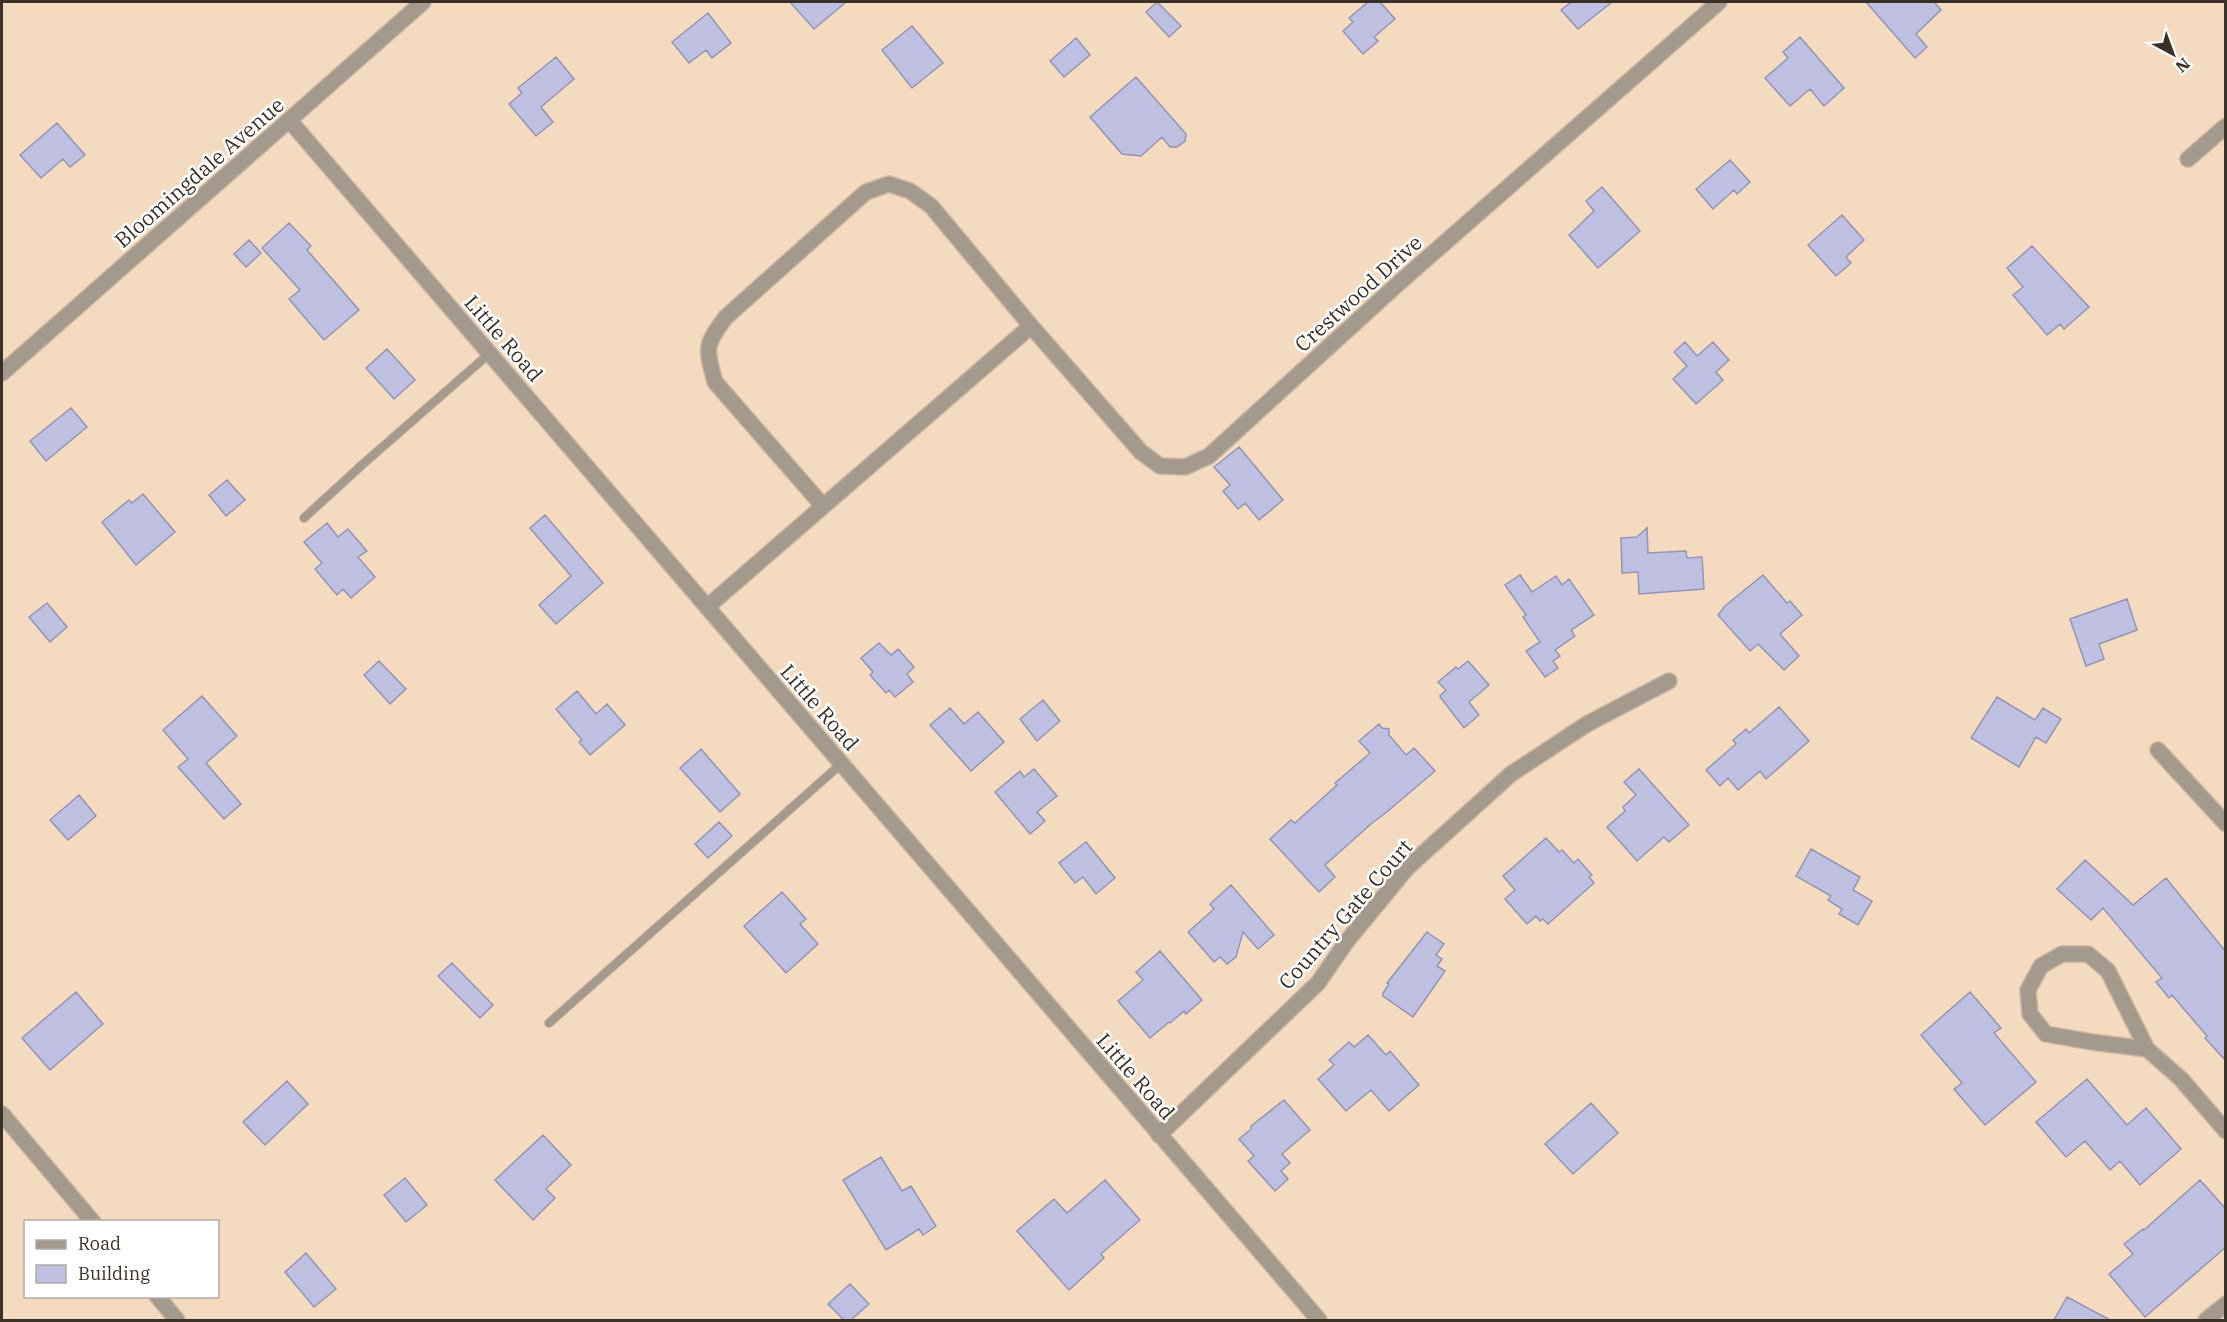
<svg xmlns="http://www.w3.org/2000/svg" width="2227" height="1322" viewBox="0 0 2227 1322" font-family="'IBM Plex Serif',serif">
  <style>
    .building { fill: #bebfe1; stroke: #9494b4; stroke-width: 1.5 }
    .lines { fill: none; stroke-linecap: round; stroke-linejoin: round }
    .service-casing { stroke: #cfb89f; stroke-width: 10 }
    .minor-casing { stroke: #cfb89f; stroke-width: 18 }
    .tertiary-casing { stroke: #cfb89f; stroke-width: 18 }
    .service { stroke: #a3998d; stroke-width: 8 }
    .minor { stroke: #a3998d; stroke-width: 15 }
    .tertiary { stroke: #a3998d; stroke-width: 15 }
    .labels { text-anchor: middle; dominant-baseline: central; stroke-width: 5; stroke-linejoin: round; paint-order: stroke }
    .street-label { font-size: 21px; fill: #3a3025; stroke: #fff }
  </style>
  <rect width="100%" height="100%" fill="#f4dabe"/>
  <path class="building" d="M790,2h56l-32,27z
    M1157,2l24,24 -12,11 -23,-25z
    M1368,2h12l15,17 -21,18 4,4 -15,13 -20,-23 10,-9 -4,-4z
    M1571,2h41l-34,27 -17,-19z
    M1866,2h68l7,8 -25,24 11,13 -12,11z
    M708,13l23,30 -19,15 -6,-8 -17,13 -17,-21z
    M912,26l31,37 -31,25 -30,-38z
    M1800,37l44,51 -20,18 -14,-17 -20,17 -25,-28 23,-20 -5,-6z
    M1076,38l14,17 -26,22 -14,-16z
    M556,57l18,22 -33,28 12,15 -17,14 -27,-32 13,-11 -4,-5z
    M1136,77l50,57 -1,7 -8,6h-7l-8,-10 -21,19 -19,-2 -32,-37z
    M57,123l28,32 -15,12 -7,-8 -22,19 -21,-23z
    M1730,160l20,22 -13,12 -3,-4 -21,19 -17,-20z
    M1602,187l38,44 -42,37 -29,-33 25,-24 -8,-10z
    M1842,215l22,25 -18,17 5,6 -15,13 -28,-31z
    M289,223l22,23 -4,4 52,60 -35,30 -35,-41 11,-9 -38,-42z
    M249,240l12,13 -15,14 -12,-13z
    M2032,246l57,61 -25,22 -4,-5 -13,11 -34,-40 10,-8 -16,-19z
    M1685,342l12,14 16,-14 16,18 -13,12 7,8 -27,24 -23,-25 14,-13 -13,-14z
    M387,349l28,31 -21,19 -28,-31z
    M71,408l16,19 -41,34 -16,-20z
    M1239,447l44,53 -24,20 -14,-17 -7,6 -15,-18 7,-6 -16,-18z
    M227,480l18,20 -19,16 -17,-21z
    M143,494l32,38 -39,33 -34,-43 27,-22 3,3z
    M545,515l58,68 -47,41 -17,-19 32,-29 -41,-48z
    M327,523l11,14 10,-8 19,22 -9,6 17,20 -24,21 -8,-9 -6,6 -22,-26 7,-6 -18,-21z
    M1647,528l1,25 38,-2 1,7 15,-1 2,32 -65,5 -1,-22 -16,1 -1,-35 16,-1z
    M1520,575l12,17 24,-16 6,9 7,-6 25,36 -23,15 4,6 -20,14 5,6 -7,5 5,7 -13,9 -19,-26 14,-9 -17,-25 3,-2 -21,-30z
    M1763,575l24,28 3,-2 12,14 -22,19 19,22 -15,14 -26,-26 -8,7 -32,-36 7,-9z
    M2127,599l10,31 -38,14 5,15 -18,7 -16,-47z
    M47,603l20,24 -17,15 -21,-25z
    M879,643l12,12 7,-6 16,18 -7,7 6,8 -18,15 -6,-7 -3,3 -16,-18 3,-3 -12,-14z
    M379,661l27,28 -16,15 -26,-29z
    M1468,661l21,24 -20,17 10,13 -15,13 -23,-30 -1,-2 6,-6 -8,-8 18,-15 2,2z
    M577,691l19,23 11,-10 18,21 -35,30 -11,-13 3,-2 -26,-31z
    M202,696l35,40 -31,27 35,41 -17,15 -46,-52 10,-8 -25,-29z
    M1997,697l38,23 8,-12 18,11 -15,24 -10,-6 -17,30 -48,-29z
    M1043,700l17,21 -23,20 -17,-22z
    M1779,707l30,34 -43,38 -6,-8 -22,19 -10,-12 -8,8 -14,-16 30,-26 -3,-4 13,-11 3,4z
    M950,708l14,16 14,-12 26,30 -33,29 -41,-46z
    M1379,724l3,4 7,1v6l17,20 8,-7 21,23 -47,40 -17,13 -46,41 10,12 -16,15 -49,-53 21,-19 4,3 42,-38 -2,-2 35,-30 -11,-12z
    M701,749l39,45 -20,18 -40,-44z
    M1034,769l23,27 -20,16 8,9 -15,13 -35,-42 25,-21 4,6z
    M1639,769l50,56 -20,17 -5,-5 -27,24 -30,-34 18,-16 -2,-4 13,-12 -12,-13z
    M79,795l17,21 -28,24 -18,-20z
    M719,822l13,14 -24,22 -13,-14z
    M1546,838l13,14 3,-2 12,13 4,-4 14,16 -3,2 5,6 -46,41 -5,-5 -3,2 -4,-5 -9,8 -22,-25 10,-9 -12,-14z
    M1086,842l29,36 -19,16 -13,-17 -8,6 -16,-20z
    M1811,849l49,28 -7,13 19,11 -14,24 -19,-11 3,-5 -14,-9 3,-4 -35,-20z
    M2085,860l48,45 33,-27 60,74v109l-21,-23 2,-2 -35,-41 -3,3 -13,-16 6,-4 -59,-70 -12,12 -34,-31z
    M1231,885l43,50 -16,14 -15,-17 -7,25 -9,7 -7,-7 -6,5 -26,-30 26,-23 -4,-5z
    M782,892l24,27 -6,5 18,20 -32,29 -42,-47z
    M1427,932l17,12 -8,11 6,4 -5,7 8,5 -32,46 -30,-21v-3l6,-9 -2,-1z
    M1160,951l42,49 -16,14 -2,-3 -14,12 -1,-1 -19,16 -32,-37 25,-21 -7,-8z
    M452,963l41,42 -13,13 -42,-42z
    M76,992l27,32 -53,46 -28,-32z
    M1970,992l31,36 -7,5 42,49 -51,43 -31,-36 8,-6 -41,-48z
    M1368,1035l18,20 4,-4 29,34 -30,26 -18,-21 -25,21 -28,-32 16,-14 -5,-5 20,-18 5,5z
    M2087,1079l40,46 19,-17 35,41 -41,36 -20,-24 -10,9 -25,-29 -19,16 -30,-35z
    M287,1081l21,23 -43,41 -22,-23z
    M1284,1100l26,30 -28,24 8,9 -9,8 7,8 -13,12 -27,-30 6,-5 -15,-17 12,-10v-3z
    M1591,1103l27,30 -45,41 -28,-30z
    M543,1135l28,30 -25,24 9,9 -22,22 -38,-40z
    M881,1157l21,34 9,-5 25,40 -13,9 -4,-6 -33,21 -43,-70z
    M405,1178l22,27 -21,17 -22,-27z
    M1105,1180l35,40 -39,34 3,4 -35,32 -52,-59 37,-32 13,14z
    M2200,1180l26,29v38l-81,70 -36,-43 24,-20 -9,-10 19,-15 1,1z
    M306,1253l30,36 -22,18 -29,-35z
    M850,1284l19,20 -18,16h-7l-16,-16z
    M2067,1297l43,23h-56z"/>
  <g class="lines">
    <defs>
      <path id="service" d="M304,518l59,-54 127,-111
        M549,1023l292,-259"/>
      <path id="minor" d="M2188,159l38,-33
        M823,506l-108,-124c-9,-34 -11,-36 11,-65l140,-125 23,-8 21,7 21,15 100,120 110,126 19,14 25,1 24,-11 191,-174 319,-280
        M707,607l324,-281
        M2158,750l68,74
        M2147,1049l-55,-7 -46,-8 -16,-20 -2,-24 13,-24 21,-12h26l20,17 39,78 34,30 45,52
        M2,1114l91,108
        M1159,1135l159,-152 29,-42 60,-73 104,-94 76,-50 82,-43
        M157,1296l20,24
        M2206,1320l20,-16"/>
      <path id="tertiary" d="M290,121l1029,1199
        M2,373l421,-371"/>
    </defs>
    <use href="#service" class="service-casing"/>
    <use href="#minor" class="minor-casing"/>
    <use href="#tertiary" class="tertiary-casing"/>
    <use href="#service" class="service"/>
    <use href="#minor" class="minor"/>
    <use href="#tertiary" class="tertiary"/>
  </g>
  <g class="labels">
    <g class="street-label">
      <text transform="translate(199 172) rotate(-41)">Bloomingdale Avenue</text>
      <text transform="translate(1358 293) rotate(-42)">Crestwood Drive</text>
      <text transform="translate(504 338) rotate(49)">Little Road</text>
      <text transform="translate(820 707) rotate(49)">Little Road</text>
      <text transform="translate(1345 914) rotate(-49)">Country Gate Court</text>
      <text transform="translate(1136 1076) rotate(49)">Little Road</text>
    </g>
  </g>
  <rect width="2227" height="1322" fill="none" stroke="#3a3025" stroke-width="6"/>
  <rect x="24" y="1220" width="195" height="78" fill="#ffffff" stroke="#b0aca8" stroke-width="1.5"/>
  <rect x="36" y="1240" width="30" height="9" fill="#a3998d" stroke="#b0aca8" stroke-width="1.5"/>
  <text x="78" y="1250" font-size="18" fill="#3a3025">Road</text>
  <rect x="36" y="1265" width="30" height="18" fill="#bebfe1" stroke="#b0aca8" stroke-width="1.5"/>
  <text x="78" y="1280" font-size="18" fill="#3a3025">Building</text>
  <g transform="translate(2173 54) rotate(139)" stroke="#ffffff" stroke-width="4.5" paint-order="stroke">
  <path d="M0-4.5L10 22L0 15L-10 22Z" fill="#3a3025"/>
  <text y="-9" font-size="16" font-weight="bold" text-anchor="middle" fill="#3a3025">N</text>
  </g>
</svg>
